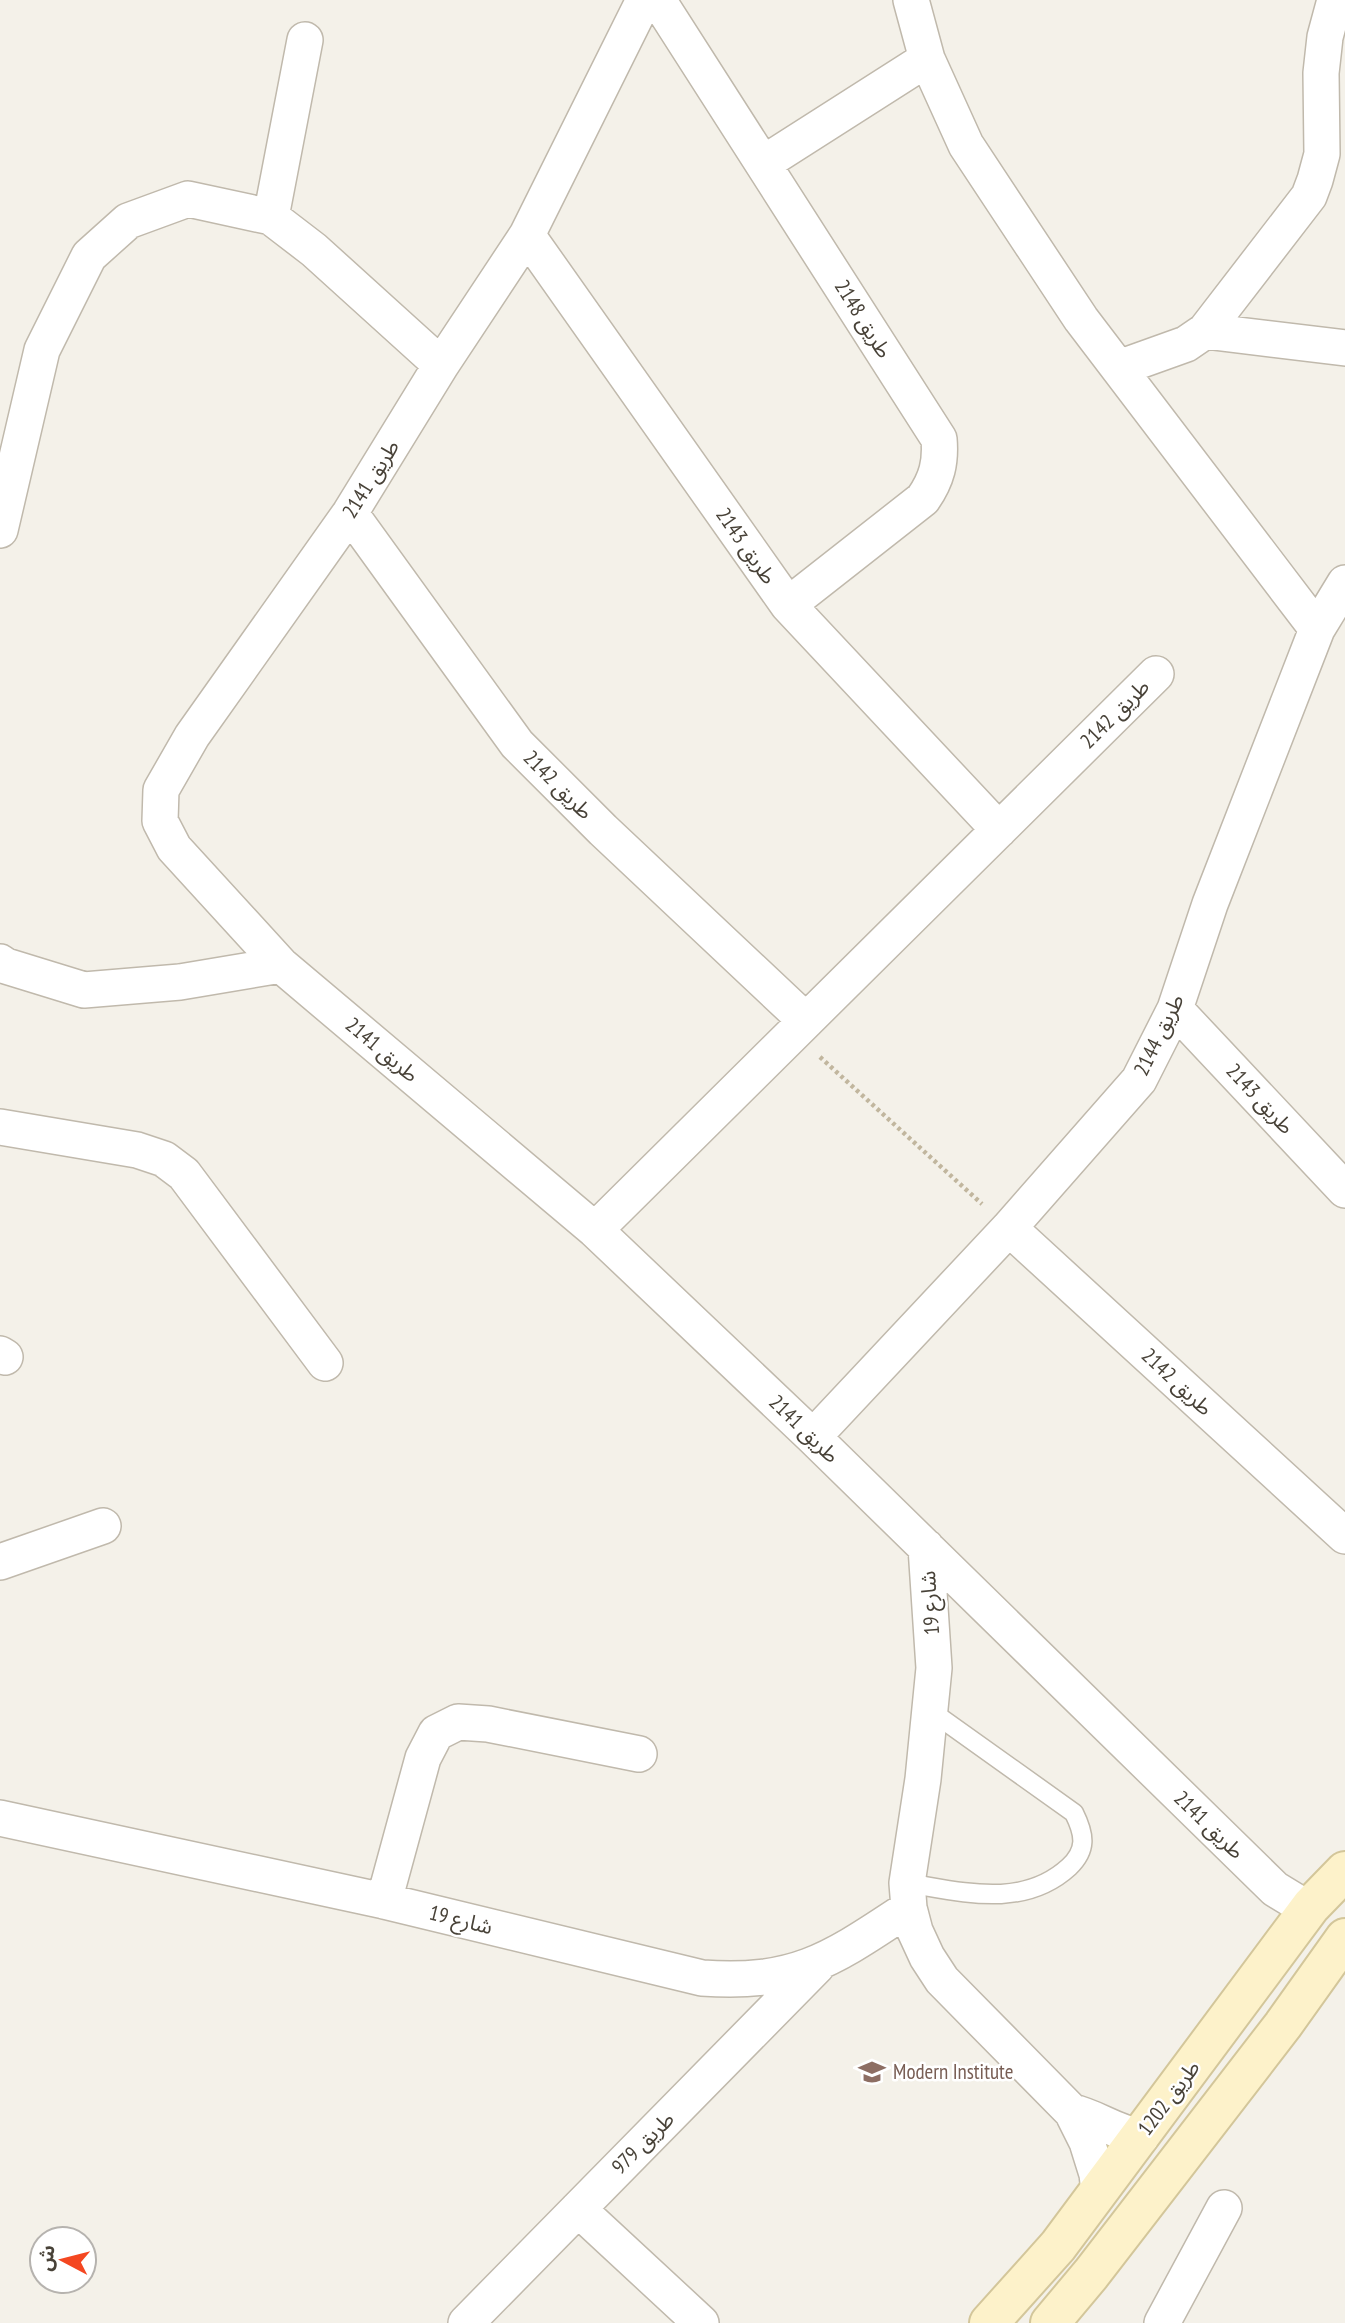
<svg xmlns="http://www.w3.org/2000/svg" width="1345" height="2323" viewBox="0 0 1345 2323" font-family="'PT Sans Narrow','Noto Sans Arabic',sans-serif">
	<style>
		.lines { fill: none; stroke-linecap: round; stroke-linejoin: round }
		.lane-casing { stroke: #c0b9ac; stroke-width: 21 }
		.street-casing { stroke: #c0b9ac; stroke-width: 38 }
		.secondary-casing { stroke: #d3c69a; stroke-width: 42 }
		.path { stroke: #c1b69e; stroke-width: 4.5; stroke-dasharray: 3.5 3.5; stroke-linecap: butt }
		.lane { stroke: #fff; stroke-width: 18 }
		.street { stroke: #fff; stroke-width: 35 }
		.secondary { stroke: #fdf2ca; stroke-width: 38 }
		.labels { text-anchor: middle; stroke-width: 5; stroke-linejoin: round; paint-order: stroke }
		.street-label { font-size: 21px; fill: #484238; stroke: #fff }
		.education-label { font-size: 21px; fill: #785e54; stroke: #fff; text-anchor: start }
	</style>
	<rect width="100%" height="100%" fill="#f4f1e9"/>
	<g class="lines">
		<defs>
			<path id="lane" d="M907,1883C963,1892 1023,1909 1069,1867C1087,1850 1085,1835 1074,1813L931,1711"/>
			<path id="street" d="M644,0L527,235L441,365L350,513L192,736L161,790L160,821L174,848L281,965L595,1230L813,1437L1275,1889L1298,1903L1311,1906
				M658,0L939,439C941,462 937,479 923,499L788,605
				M911,0L927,59L966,145L1081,319L1317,629
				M764,163L927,59
				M271,217L305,40
				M527,235L788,605L999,830
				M1205,331L1345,348
				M1119,368L1186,344L1205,331L1309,196L1315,180L1322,154L1321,73L1325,37L1335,0
				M350,513L517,744L603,830L806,1021
				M0,530L42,350L89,256L128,221L188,199L271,217L314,250L441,365
				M0,962L6,966L84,990L180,982L281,965
				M1175,1009L1345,1190
				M0,1127L137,1150L164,1159L184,1174L325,1363
				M1009,1228L1345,1536
				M595,1230L1156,674
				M0,1354L5,1357
				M813,1437L1009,1228L1139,1080L1175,1009L1210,904L1317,629L1345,583
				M926,1547L934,1668L923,1779L907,1883L909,1908L915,1931L927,1957L942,1980L1072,2112L1087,2142L1097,2174L1099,2191
				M0,1562L103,1526
				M0,1818L384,1901L702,1978C798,1985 833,1958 909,1908
				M384,1901L423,1758L436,1733L458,1722L488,1724L639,1754
				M1072,2112C1096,2117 1113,2132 1141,2137
				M578,2209L701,2323
				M466,2323L817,1966
				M1162,2323L1224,2208"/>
			<path id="secondary" d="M989,2323L1058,2246L1311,1906L1345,1871
				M1050,2323L1091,2274L1283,2025L1345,1938"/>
		</defs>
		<use href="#lane" class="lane-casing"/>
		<use href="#street" class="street-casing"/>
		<use href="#secondary" class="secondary-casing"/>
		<path class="path" d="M820,1057L982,1204"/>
		<use href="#lane" class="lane"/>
		<use href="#street" class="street"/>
		<use href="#secondary" class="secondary"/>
	</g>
	<defs>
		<symbol id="school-bare" viewBox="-9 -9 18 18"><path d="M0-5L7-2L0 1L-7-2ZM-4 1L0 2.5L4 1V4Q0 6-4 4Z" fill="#8d6e63" stroke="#fff" stroke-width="2.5" paint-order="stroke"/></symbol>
	</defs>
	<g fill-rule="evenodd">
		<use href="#school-bare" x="853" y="2053" width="38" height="38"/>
	</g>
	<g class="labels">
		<g class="street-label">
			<text transform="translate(863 319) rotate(58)" y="7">طريق 2148</text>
			<text transform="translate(371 479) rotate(-58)" y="7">طريق 2141</text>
			<text transform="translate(746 546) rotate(55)" y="7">طريق 2143</text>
			<text transform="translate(1115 714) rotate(-45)" y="7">طريق 2142</text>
			<text transform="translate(558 785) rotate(45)" y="7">طريق 2142</text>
			<text transform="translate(1159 1035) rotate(-64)" y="7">طريق 2144</text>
			<text transform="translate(382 1050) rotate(40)" y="7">طريق 2141</text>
			<text transform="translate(1260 1099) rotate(47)" y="7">طريق 2143</text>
			<text transform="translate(1177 1382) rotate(43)" y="7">طريق 2142</text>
			<text transform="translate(804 1429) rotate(44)" y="7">طريق 2141</text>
			<text transform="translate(930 1603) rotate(-94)" y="7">شارع 19</text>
			<text transform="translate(1209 1825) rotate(44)" y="7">طريق 2141</text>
			<text transform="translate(461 1920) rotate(14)" y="7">شارع 19</text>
			<text transform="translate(1169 2098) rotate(-53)" y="7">طريق 1202</text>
			<text transform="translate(643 2143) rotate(-45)" y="7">طريق 979</text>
		</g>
		<g class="education-label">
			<text x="893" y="2079">Modern Institute</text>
		</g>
	</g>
	<g transform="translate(63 2260) rotate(277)"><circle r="33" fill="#ffffff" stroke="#b6b3af" stroke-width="2"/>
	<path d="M0-5L12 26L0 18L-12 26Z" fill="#f44721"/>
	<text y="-10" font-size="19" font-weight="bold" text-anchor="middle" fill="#484238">ش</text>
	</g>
</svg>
